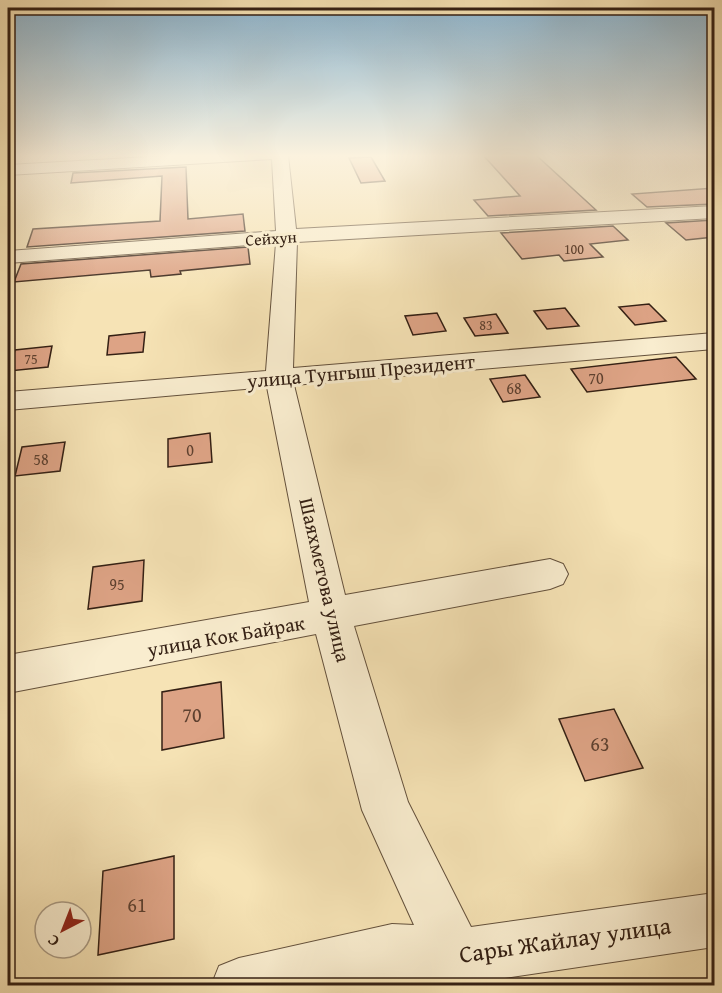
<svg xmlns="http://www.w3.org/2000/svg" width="722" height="993" viewBox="0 0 722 993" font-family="'Gentium Book Plus',serif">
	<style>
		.building { fill: #dda385; stroke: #342014; stroke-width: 1.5 }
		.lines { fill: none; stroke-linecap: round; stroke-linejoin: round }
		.minor-casing { stroke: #64513c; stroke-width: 2 }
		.minor { fill: #f9edcf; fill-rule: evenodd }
		.labels { text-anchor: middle; stroke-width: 6; stroke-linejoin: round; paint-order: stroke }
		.far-number-label { font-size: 14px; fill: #5e4130 }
		.far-street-label { font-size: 16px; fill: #342014; stroke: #f9edcf }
		.number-label { font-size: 16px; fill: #5e4130 }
		.street-label { font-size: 20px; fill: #342014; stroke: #f9edcf }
		.near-number-label { font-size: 20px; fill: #5e4130 }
		.near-street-label { font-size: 24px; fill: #342014; stroke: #f9edcf }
	</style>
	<rect width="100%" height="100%" fill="#f6e3b5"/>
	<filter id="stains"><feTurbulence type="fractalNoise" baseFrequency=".00333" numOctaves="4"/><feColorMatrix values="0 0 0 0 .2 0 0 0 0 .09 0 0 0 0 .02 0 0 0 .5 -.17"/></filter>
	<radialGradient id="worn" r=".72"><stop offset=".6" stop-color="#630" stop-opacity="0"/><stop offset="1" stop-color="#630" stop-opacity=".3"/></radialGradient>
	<path class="building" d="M483,155H536L596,210L488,216L474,200L520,196Z
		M371,157L385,181L361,183L349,158Z
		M186,167L188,219L243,214L245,231L27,247L33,229L160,221L162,176L71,183L73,173Z
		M714,188V204L647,207L632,194Z
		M714,220V237L686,240L666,223Z
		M613,226L628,240L590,244L603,257L564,261L559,255L522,259L501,233Z
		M248,247L250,264L180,271L181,274L151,277L150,270L14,282L21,264Z
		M649,304L666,321L635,325L619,307Z
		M565,308L579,326L547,329L534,311Z
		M437,313L446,331L413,335L405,316Z
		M496,314L508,333L475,336L464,318Z
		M145,332L143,352L107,355L109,336Z
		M52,346L48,367L9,371L15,350Z
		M676,357L696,379L587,392L571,369Z
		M525,375L540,397L503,402L490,379Z
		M210,433L212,462L168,467V439Z
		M65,442L60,471L15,476L22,447Z
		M144,560L142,601L88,609L93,567Z
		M221,682L224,738L162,750V692Z
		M614,709L643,768L585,781L559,719Z
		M174,856V939L98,955L103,871Z"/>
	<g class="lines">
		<defs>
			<path id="minor" d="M183,155H288L296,229L714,206V218L297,242L293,368L714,333V349L294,385L345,595L550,559L563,564L568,574L563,584L550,589L354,626L408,802L471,927L714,893V947L491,980L492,986H436L435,983L392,978L362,986H211L219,966L239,958L392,924L414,925L362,810L316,634L8,693V655L309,602L267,387L8,410V392L266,371L276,243L8,263V251L276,231L272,159L8,175V165Z"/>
		</defs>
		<use href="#minor" class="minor-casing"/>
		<use href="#minor" class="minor"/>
	</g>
	<linearGradient id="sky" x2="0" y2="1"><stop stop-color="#8bb7d4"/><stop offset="0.53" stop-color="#fbf2de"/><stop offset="1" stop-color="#fbf2de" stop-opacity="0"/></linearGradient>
	<rect width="722" height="294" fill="url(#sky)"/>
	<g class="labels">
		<g class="far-number-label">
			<text x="574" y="254">100</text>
			<text x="486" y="330">83</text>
			<text x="31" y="364">75</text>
		</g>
		<g class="far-street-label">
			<text transform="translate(271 238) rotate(-4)" y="6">Сейхун</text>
		</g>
		<g class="number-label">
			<text x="596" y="384">70</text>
			<text x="514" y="394">68</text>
			<text x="190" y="456">0</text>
			<text x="41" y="465">58</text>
			<text x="117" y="590">95</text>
		</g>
		<g class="street-label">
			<text transform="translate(361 371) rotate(-5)" y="7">улица Тунгыш Президент</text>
			<text transform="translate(325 580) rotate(77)" y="7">Шаяхметова улица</text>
			<text transform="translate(226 636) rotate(-10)" y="7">улица Кок Байрак</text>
		</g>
		<g class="near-number-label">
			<text x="192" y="722">70</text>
			<text x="600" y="751">63</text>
			<text x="137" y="912">61</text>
		</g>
		<g class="near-street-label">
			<text transform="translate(565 940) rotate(-8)" y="8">Сары Жайлау улица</text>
		</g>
	</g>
	<rect width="722" height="993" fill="none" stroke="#f6e3b5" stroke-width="30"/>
	<rect x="9" y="9" width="704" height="975" fill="none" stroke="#342014" stroke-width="3"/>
	<rect x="15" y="15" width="692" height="963" fill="none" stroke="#342014" stroke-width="1.5"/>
	<g transform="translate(63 930) rotate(222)"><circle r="28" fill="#f9edcf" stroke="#aa9b84" stroke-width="1.5"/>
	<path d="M0-4.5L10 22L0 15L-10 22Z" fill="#8f2418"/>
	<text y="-9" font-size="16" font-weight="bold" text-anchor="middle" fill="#342014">С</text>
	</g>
	<rect width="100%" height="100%" filter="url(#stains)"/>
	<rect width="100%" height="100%" fill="url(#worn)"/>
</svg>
